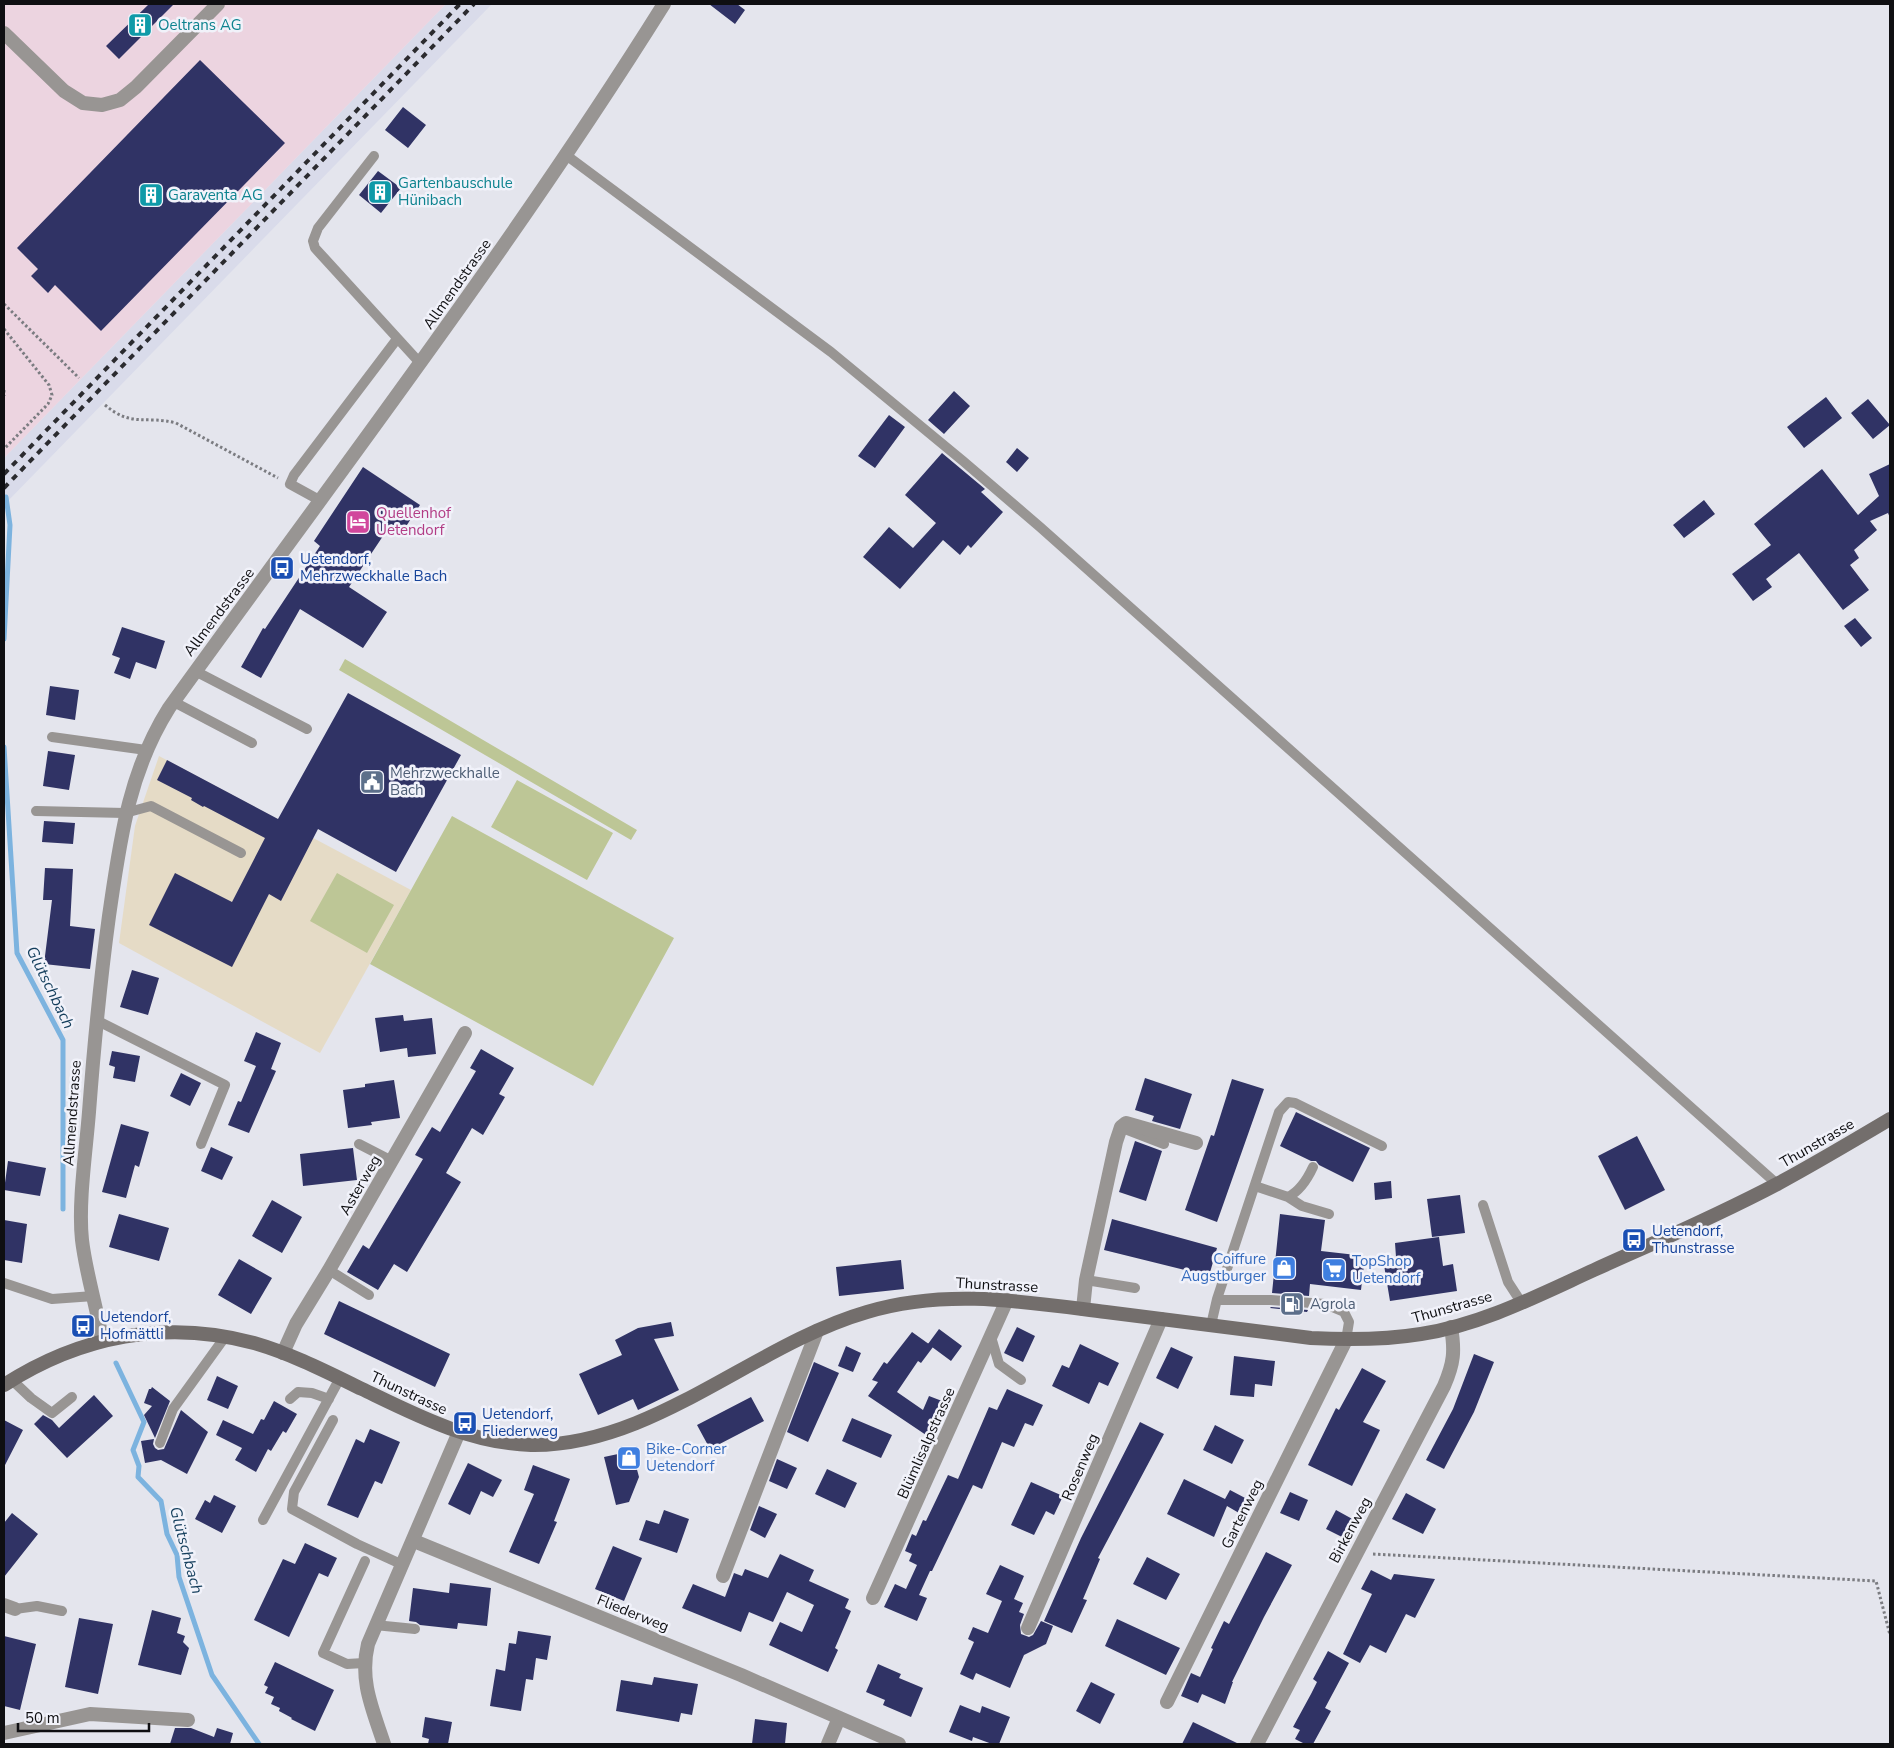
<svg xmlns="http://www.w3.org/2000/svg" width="1894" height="1748" viewBox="0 0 1894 1748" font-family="'Nunito Sans',sans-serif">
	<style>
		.built { fill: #d9dbea }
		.industrial { fill: #ecd4e0 }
		.education { fill: #e5dbc6 }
		.green { fill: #bdc696 }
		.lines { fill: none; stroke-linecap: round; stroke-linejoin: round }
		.stream { stroke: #7cb3df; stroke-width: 5 }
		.building { fill: #303365 }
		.path { stroke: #7b7c81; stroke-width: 3; stroke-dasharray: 2.5 2.5; stroke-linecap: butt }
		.service { stroke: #989593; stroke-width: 10 }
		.minor { stroke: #989593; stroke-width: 14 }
		.secondary { stroke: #736e6c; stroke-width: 14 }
		.rail { stroke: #2b2b2f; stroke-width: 4; stroke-dasharray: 6 6; stroke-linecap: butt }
		.labels { text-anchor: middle; stroke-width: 5; stroke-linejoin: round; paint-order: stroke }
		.culture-label { font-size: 15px; fill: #0d838f; stroke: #f1f2fa; text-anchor: start }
		.street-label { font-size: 15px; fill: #0f0f12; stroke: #f1f2fa }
		.hotel-label { font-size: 15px; fill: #b23c85; stroke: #f1f2fa; text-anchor: start }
		.transit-label { font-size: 15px; fill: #164399; stroke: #f1f2fa; text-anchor: start }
		.service-label { font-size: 15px; fill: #4e5e75; stroke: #f1f2fa; text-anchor: start }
		.shop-label { font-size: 15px; fill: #366cbe; stroke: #f1f2fa; text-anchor: start }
		.water-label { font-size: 16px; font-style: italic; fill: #143e5c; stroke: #f1f2fa }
	</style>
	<rect width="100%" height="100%" fill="#e4e5ed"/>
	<path class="built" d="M446,4H492L4,505V458Z"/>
	<path class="industrial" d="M4,4H446L4,458Z"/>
	<path class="education" d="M159,756L411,890L320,1053L119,943L135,826Z"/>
	<path class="green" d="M345,659L637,830L631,840L339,670Z
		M517,780L613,833L587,880L491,827Z
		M452,816L674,938L593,1086L370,964Z
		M337,873L394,905L367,953L310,921Z"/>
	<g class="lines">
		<path class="stream" d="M4,639L10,525L6,497
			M4,747L17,953L63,1040V1209
			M116,1363L144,1422L133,1450L139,1466L138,1477L161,1501L167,1534L177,1555L179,1577L212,1675L259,1744"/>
	</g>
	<path class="building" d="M149,4H174L119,59L106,46Z
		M709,4H737L745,10L735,24Z
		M200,60L285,143L101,331L55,285L48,293L31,276L38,269L17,248Z
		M403,107L426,125L408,148L385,130Z
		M378,171L401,188L381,213L359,195Z
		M954,391L970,406L944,434L928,420Z
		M1826,397L1842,418L1804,448L1787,427Z
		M1868,399L1890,425L1873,439L1851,413Z
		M889,415L905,427L875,468L858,456Z
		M1017,448L1029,458L1017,472L1006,462Z
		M942,453L985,489L981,492L1003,512L971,548L968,545L960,555L943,540L900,589L863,557L889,527L913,548L936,523L905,495Z
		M1890,464V518L1888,513L1870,521L1877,530L1854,550L1859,558L1850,565L1869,590L1843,610L1799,553L1766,579L1772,587L1753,601L1732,574L1771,545L1754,524L1822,469L1858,515L1879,496L1869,474Z
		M363,467L420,505L403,531L391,524L349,587L387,612L363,648L300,609L261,678L241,667L263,628L265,629L320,546L314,541Z
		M1704,500L1715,514L1684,538L1673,525Z
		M1855,618L1872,638L1861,647L1844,626Z
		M122,627L165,641L156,669L136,662L130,679L114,673L120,658L112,655Z
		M50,686L79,690L75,720L46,715Z
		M348,693L461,755L396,872L318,829L281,901L269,894L232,967L149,925L175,873L232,902L265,838L204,806L203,807L191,800L192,798L157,780L167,760L278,819Z
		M48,751L75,755L69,790L43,786Z
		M44,821L75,823L73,844L42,842Z
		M45,868L73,869L70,926L95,929L90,969L44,964L52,900H43Z
		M132,970L159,978L148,1015L120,1007Z
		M403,1015L404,1021L432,1018L436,1054L408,1057L407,1048L380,1052L375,1018Z
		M256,1032L281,1043L271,1069L276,1071L249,1133L228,1125L238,1101L241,1102L256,1066L244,1061Z
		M481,1049L514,1068L499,1094L505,1097L483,1135L472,1128L446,1173L461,1182L407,1272L394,1264L378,1290L347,1272L363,1245L369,1249L423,1159L415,1155L432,1127L440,1132L476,1071L470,1068Z
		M112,1051L140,1056L135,1082L113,1078L115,1067L109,1065Z
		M181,1073L201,1083L190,1106L170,1096Z
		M1145,1078L1192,1094L1180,1129L1152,1121L1154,1116L1135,1110Z
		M1232,1079L1264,1089L1217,1222L1185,1210L1211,1135L1214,1136Z
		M394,1080L400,1118L371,1122L372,1125L348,1128L343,1090L365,1087V1084Z
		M1296,1112L1370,1148L1353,1182L1319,1165L1316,1161H1311L1280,1146Z
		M121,1124L149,1132L139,1167L135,1165L126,1198L102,1192Z
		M1637,1136L1665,1190L1625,1210L1598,1156Z
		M1135,1141L1162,1151L1146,1201L1119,1192Z
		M211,1147L233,1157L222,1180L201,1171Z
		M353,1148L357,1180L303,1186L300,1154Z
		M8,1161L46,1168L40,1196L4,1190Z
		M1391,1181L1392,1198L1375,1200L1374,1183Z
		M1460,1195L1465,1233L1432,1237L1427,1199Z
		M272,1200L302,1217L282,1253L252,1236Z
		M119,1214L169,1228L159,1261L109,1247Z
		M1280,1214L1325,1220L1321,1251L1365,1256L1361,1290L1310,1284L1309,1296L1272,1293Z
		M1112,1219L1217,1248L1209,1276L1104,1250Z
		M4,1220L27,1224L22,1263L4,1260Z
		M1439,1237L1443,1266L1453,1264L1457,1291L1390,1301L1383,1259L1396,1257L1395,1243Z
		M239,1259L272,1278L251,1314L218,1295Z
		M901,1260L904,1289L839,1296L836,1267Z
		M339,1301L450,1354L435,1387L324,1334Z
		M1271,1307L1308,1310L1307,1312L1270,1308Z
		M671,1322L674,1336L654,1339L679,1390L638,1410L633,1399L598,1415L579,1374L622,1355L615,1340L638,1328Z
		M1017,1327L1035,1336L1023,1362L1004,1353Z
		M939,1329L962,1346L951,1361L928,1344Z
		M912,1332L933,1347L921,1363L918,1361L897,1392L923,1410L929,1396L942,1401L926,1435L868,1396L878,1382L872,1380L884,1362L887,1364Z
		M1080,1344L1119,1363L1108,1386L1099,1382L1089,1404L1052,1386L1062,1365L1069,1368Z
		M846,1346L861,1353L853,1372L838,1366Z
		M1171,1347L1193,1357L1178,1389L1156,1378Z
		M1474,1354L1494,1362L1474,1412L1444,1469L1426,1460L1453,1409Z
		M1234,1356L1275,1361L1272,1386L1255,1384L1254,1397L1230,1395Z
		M814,1362L839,1373L808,1442L787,1432Z
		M1362,1368L1386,1381L1363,1422L1380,1430L1352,1486L1308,1465L1336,1408L1339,1410Z
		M217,1376L238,1386L228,1409L207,1400Z
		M152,1387L170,1401L155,1438L144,1415L152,1406L144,1403L149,1389H151Z
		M1007,1389L1043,1405L1033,1426L1025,1423L1014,1447L1002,1442L982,1489L973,1485L932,1571H930L919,1595L927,1598L917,1621L884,1607L895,1584L906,1589L917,1565L909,1561L912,1554L905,1551L912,1534L916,1536L923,1520L926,1521L948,1475L958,1479L989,1407L997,1410Z
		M94,1395L113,1416L67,1458L34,1424L43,1415L52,1420L59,1428Z
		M751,1397L764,1421L710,1449L697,1425Z
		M274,1401L297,1414L286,1433L283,1431L271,1451L268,1449L256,1472L235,1460L242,1448L216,1435L223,1420L253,1434L261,1419L264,1420Z
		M181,1410L208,1432L187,1474L161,1460L145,1463L141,1441L154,1439L153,1444L155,1448L158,1450L164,1449Z
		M852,1418L892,1435L881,1458L842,1441Z
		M4,1420L23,1430L4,1467Z
		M1140,1422L1164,1434L1098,1558L1100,1559L1083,1599L1087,1600L1072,1633L1044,1621L1081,1538Z
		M1215,1425L1244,1440L1232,1464L1203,1450Z
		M370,1429L400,1442L382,1484L375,1481L358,1518L327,1505L356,1439L364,1443Z
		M632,1451L639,1477L629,1502L616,1505L604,1457Z
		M777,1459L797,1468L787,1489L769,1481Z
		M468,1463L502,1480L493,1497L481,1491L470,1515L448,1504Z
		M533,1465L570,1479L554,1521L557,1522L539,1564L509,1552L534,1494L524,1490Z
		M827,1469L857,1483L845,1508L815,1494Z
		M1184,1479L1225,1499L1230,1490L1247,1499L1239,1513L1227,1506L1214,1537L1167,1514Z
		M1031,1482L1063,1496L1054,1515L1046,1511L1034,1535L1011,1525Z
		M1290,1492L1308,1500L1299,1521L1280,1513Z
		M1406,1493L1436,1509L1423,1534L1392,1519Z
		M214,1495L236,1506L222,1533L195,1519L205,1500L210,1503Z
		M759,1506L777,1514L765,1538L750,1530Z
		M664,1510L689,1519L677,1553L639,1540L646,1520L659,1524Z
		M1336,1510L1356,1521L1346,1539L1326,1529Z
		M12,1513L38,1534L4,1577V1523Z
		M305,1543L337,1558L328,1577L319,1573L289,1637L254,1620L283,1559L295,1564Z
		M613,1546L642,1558L624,1601L595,1589Z
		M1266,1552L1292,1565L1264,1617L1232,1682H1233L1225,1704L1202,1694L1198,1703L1181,1696L1191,1673L1200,1677L1213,1649L1211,1648L1224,1621L1229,1624Z
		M780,1554L814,1570L809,1581L849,1599L845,1608L851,1611L835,1648L838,1650L828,1672L769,1645L780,1622L802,1632L814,1605L787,1592L773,1622L749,1612L741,1632L682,1608L693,1584L725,1597L734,1573L742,1576L745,1569L768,1578Z
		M1147,1557L1180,1574L1166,1600L1133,1584Z
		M1000,1565L1024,1576L1014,1599L1023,1603L1019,1612L1024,1614L1020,1625L1021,1634L1029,1637L1033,1635L1041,1621L1053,1626L1046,1644L1024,1655L1010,1688L976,1673L973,1680L960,1674L974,1642L968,1639L973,1627L988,1633L1002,1601L986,1594Z
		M1371,1570L1391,1580L1394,1574L1435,1579L1415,1618L1406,1614L1386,1653L1370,1645L1360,1663L1343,1654L1372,1594L1361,1589Z
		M450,1583L491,1588L487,1626L458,1623L457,1629L420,1625L416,1622L409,1621L413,1588L449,1593Z
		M152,1610L181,1618L177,1633L185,1636L183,1642L189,1648L181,1675L138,1665Z
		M79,1618L113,1624L98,1694L65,1687Z
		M1117,1619L1180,1648L1166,1675L1105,1646Z
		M518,1631L551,1636L547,1660L536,1658L533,1680L526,1679L521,1711L490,1706L496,1669L505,1671L509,1643L516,1644Z
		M4,1636L36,1644L20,1710L4,1706Z
		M1328,1651L1349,1663L1325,1708L1331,1711L1313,1744H1305L1295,1739L1300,1730L1293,1727L1311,1694L1317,1682L1313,1679Z
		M275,1662L334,1690L315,1731L291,1719L292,1718L279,1711L280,1708L271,1704L274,1697L265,1693L268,1687L264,1685Z
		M878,1664L901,1674L899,1678L923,1688L911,1717L883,1705L885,1700L866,1692Z
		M654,1677L698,1684L692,1715L681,1713L679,1722L616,1711L621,1680L652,1685Z
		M1091,1682L1115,1694L1100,1724L1076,1711Z
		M960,1705L980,1713L982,1706L1010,1717L999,1744H992L973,1737L972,1741L949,1732Z
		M425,1717L452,1722L448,1744H428L429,1739L422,1737Z
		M755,1719L787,1723L785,1744H752Z
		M1193,1722L1239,1744H1182Z
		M175,1728H191L214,1737L217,1728L233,1733L230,1744H170Z"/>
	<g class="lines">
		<path class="path" d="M4,304L79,378
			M4,329L49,385L52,395L48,404L4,449
			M4,390V396
			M105,405C132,428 146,415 176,423L278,478
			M1373,1554L1876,1581L1890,1635"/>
		<path class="service" d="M566,155L831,352L963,461L1040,527L1777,1184
			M374,156L318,228L313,241L315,248L420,363
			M321,501L290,484L294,475L397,339
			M195,671L307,729
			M174,702L252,743
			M52,737L146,750
			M36,811L125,813L151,806L241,853
			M96,1020L225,1085L201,1144
			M1125,1129L1164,1144
			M359,1144L392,1161
			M1255,1186L1288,1197C1300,1191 1307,1180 1313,1167
			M1288,1197L1302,1206L1329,1214
			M1483,1205L1508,1282L1521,1302
			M329,1270L369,1295
			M1086,1280L1135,1288
			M4,1283L52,1299L94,1296
			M1217,1300H1271L1325,1304L1344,1312L1349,1322L1346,1340
			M1211,1325L1217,1299L1279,1112L1288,1102L1295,1103L1382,1146
			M991,1337L999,1364L1021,1380
			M12,1380L31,1398L52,1413L72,1397
			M290,1399L298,1392L312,1393L329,1399
			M333,1420L294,1492L292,1509L357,1544L403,1565
			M160,1443L173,1409L225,1337
			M263,1520L340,1378
			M15,1609L37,1606L62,1611
			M375,1625L415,1629
			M364,1663L347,1664L323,1653L365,1561"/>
		<path class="minor" d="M4,33L64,91L83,103L102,105L120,100L136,87L218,4
			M1083,1309L1086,1280L1116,1142L1121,1127L1126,1123L1196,1143
			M102,1340C97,1307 86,1274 82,1240C78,1203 86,1151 89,1112C94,1046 100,982 109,916C120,841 128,773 169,708C337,475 512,247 664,4
			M283,1353L296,1324L329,1270L465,1033
			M414,1541L741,1675L899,1744
			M723,1576L817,1331
			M873,1598L1007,1300
			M4,1605L15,1609
			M1028,1628L1161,1319
			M1167,1702L1346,1340
			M4,1733L90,1714L188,1720
			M384,1744C373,1710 359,1681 368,1644L459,1432
			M828,1744L839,1718
			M1257,1744L1444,1386C1454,1363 1455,1351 1451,1327"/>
		<path class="secondary" d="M4,1385C80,1336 166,1319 254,1343C292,1354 327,1372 362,1389C416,1415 469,1443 531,1445C652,1447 753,1345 867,1312C947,1288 1026,1302 1106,1312C1175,1321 1243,1330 1311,1338C1348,1340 1384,1340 1421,1334C1481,1325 1539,1295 1594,1270C1656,1242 1719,1215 1779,1183C1816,1163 1853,1141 1890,1119"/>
		<path class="rail" d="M4,474L460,4
			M4,488L474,4"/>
	</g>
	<defs>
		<symbol id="building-square" viewBox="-11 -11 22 22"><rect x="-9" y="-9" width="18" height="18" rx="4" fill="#0f9aa8" stroke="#f1f2fa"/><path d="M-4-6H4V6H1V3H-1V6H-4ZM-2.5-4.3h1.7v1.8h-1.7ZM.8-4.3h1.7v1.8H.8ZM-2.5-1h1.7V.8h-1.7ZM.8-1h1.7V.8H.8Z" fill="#fff"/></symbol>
		<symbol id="hotel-square" viewBox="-11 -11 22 22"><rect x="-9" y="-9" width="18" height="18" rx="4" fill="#d1479c" stroke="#f1f2fa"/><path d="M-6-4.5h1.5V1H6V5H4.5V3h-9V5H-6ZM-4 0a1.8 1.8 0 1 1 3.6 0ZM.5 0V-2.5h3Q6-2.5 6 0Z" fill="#fff"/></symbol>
		<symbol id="bus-square" viewBox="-11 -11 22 22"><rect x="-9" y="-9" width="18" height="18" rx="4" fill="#1a4fb4" stroke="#f1f2fa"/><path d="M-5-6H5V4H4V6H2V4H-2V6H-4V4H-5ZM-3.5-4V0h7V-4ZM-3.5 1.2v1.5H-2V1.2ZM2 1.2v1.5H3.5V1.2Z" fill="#fff"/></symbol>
		<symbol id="civic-square" viewBox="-11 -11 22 22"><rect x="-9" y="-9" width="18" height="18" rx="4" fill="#5c6f8a" stroke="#f1f2fa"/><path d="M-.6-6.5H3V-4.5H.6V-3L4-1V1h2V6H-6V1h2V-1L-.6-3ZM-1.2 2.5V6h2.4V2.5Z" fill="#fff"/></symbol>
		<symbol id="shop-square" viewBox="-11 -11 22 22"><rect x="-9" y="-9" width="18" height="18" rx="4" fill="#3f7fe0" stroke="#f1f2fa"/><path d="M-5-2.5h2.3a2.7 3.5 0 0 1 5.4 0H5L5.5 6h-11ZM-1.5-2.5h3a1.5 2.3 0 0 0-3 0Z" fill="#fff"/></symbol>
		<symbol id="supermarket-square" viewBox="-11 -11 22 22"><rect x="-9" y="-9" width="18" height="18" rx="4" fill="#3f7fe0" stroke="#f1f2fa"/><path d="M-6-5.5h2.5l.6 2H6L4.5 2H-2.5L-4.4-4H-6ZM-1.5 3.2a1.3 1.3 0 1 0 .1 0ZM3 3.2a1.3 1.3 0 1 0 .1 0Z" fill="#fff"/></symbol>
		<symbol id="fuel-square" viewBox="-11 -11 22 22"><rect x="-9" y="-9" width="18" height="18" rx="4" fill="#5c6f8a" stroke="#f1f2fa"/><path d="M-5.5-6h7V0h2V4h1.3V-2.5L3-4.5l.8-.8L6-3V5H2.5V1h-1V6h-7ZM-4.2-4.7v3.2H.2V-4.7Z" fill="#fff"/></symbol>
	</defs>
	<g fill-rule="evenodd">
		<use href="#building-square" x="126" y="11" width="28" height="28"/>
		<use href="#building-square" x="366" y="178" width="28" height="28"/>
		<use href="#building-square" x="137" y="181" width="28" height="28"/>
		<use href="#hotel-square" x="344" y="508" width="28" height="28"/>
		<use href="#bus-square" x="268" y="554" width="28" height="28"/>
		<use href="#civic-square" x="358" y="768" width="28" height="28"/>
		<use href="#bus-square" x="1620" y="1226" width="28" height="28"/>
		<use href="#shop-square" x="1270" y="1254" width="28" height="28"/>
		<use href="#supermarket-square" x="1320" y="1256" width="28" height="28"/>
		<use href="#fuel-square" x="1278" y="1290" width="28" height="28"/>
		<use href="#bus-square" x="69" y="1312" width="28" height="28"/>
		<use href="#bus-square" x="451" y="1409" width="28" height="28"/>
		<use href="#shop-square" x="615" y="1444" width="28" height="28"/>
	</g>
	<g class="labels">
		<g class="culture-label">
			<text x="158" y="30">Oeltrans AG</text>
			<text x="398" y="188">Gartenbauschule<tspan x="398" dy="17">Hünibach</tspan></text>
			<text x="168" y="200">Garaventa AG</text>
		</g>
		<g class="street-label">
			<text transform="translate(457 284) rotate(-55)" y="5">Allmendstrasse</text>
			<text transform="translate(219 612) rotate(-53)" y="5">Allmendstrasse</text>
			<text transform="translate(72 1113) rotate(-86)" y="5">Allmendstrasse</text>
			<text transform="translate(1817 1143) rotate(-30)" y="5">Thunstrasse</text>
			<text transform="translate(360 1185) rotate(-60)" y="5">Asterweg</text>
			<text transform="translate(997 1285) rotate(3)" y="5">Thunstrasse</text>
			<text transform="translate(1452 1307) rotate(-16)" y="5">Thunstrasse</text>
			<text transform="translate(409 1393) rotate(25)" y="5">Thunstrasse</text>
			<text transform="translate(926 1443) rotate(-66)" y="5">Blümlisalpstrasse</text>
			<text transform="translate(1080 1467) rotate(-67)" y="5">Rosenweg</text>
			<text transform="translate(1242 1514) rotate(-64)" y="5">Gartenweg</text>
			<text transform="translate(1350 1530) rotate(-62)" y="5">Birkenweg</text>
			<text transform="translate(633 1613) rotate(22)" y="5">Fliederweg</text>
		</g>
		<g class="hotel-label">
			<text x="376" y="518">Quellenhof<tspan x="376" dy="17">Uetendorf</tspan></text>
		</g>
		<g class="transit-label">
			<text x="300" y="564">Uetendorf,<tspan x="300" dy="17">Mehrzweckhalle Bach</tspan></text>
			<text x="1652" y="1236">Uetendorf,<tspan x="1652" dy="17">Thunstrasse</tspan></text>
			<text x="100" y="1322">Uetendorf,<tspan x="100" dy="17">Hofmättli</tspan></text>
			<text x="482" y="1419">Uetendorf,<tspan x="482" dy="17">Fliederweg</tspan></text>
		</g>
		<g class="service-label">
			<text x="390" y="778">Mehrzweckhalle<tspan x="390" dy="17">Bach</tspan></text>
			<text x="1310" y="1309">Agrola</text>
		</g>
		<g class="shop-label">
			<text x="1266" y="1264" text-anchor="end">Coiffure<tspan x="1266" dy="17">Augstburger</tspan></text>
			<text x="1352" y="1266">TopShop<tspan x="1352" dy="17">Uetendorf</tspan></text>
			<text x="646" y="1454">Bike-Corner<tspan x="646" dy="17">Uetendorf</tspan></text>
		</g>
		<g class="water-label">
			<text transform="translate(51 987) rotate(64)" y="6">Glütschbach</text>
			<text transform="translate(187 1550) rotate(75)" y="6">Glütschbach</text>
		</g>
	</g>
	<rect width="1894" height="1748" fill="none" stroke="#0f0f12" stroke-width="10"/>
	<path d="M18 1723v8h131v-8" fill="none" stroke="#0f0f12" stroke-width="2.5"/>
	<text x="25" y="1723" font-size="15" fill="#0f0f12" stroke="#f1f2fa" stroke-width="4" paint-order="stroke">50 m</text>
</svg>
